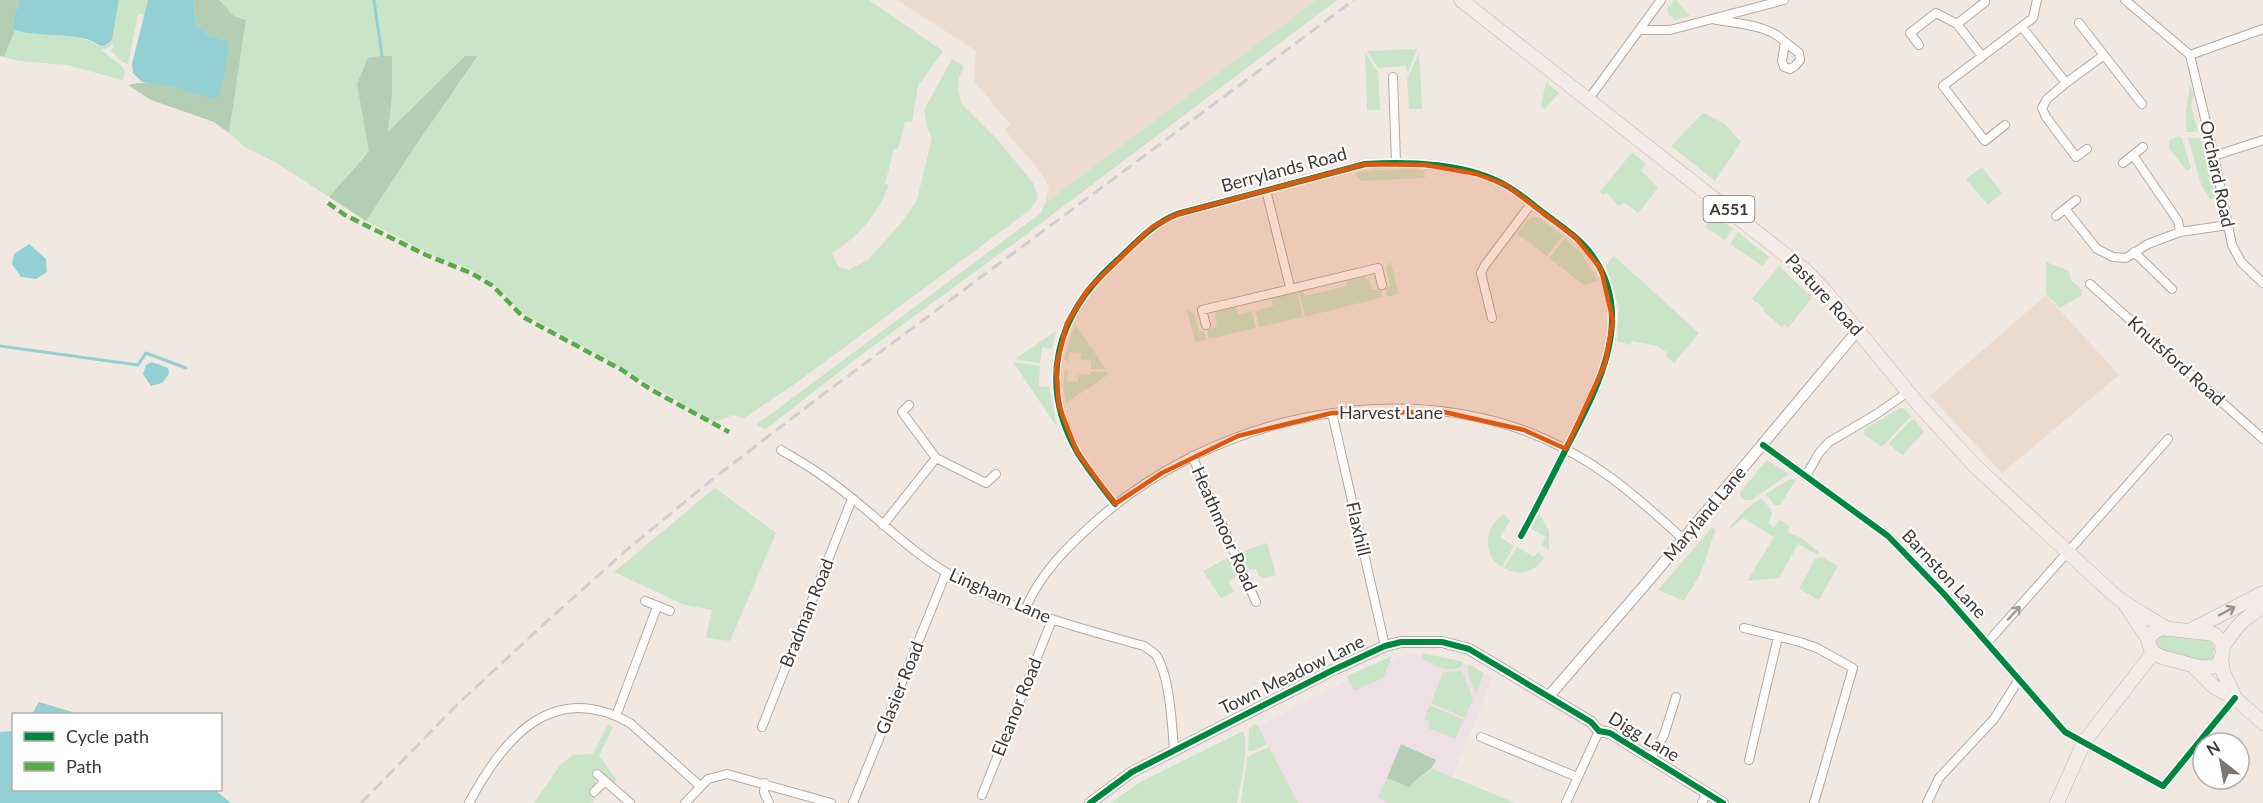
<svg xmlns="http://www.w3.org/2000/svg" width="2263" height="803" viewBox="0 0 2263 803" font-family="Lato,sans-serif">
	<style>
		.built { fill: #ecdbcf }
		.education { fill: #efe0e5 }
		.green { fill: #cae4c8 }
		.forest { fill: #b3ceb2 }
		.water { fill: #93d0d4 }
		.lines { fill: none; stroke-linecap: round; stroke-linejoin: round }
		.stream { stroke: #93d0d4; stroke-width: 3 }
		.minor-casing { stroke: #b1aaa4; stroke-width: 10 }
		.tertiary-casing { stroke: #b1aaa4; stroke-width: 12 }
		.primary-casing { stroke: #c2b3ab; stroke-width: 15 }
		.minor { stroke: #fdfcfa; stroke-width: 8 }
		.tertiary { stroke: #fdfcfa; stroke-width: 10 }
		.primary { stroke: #f4ebe8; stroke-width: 14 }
		.rail { stroke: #d2cecd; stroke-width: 3; stroke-dasharray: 12 6; stroke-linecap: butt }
		.quiet { stroke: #56ac45; stroke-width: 4.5; stroke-dasharray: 9 4.5; stroke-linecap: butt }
		.cycleway-casing { stroke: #fff; stroke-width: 10 }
		.cycleway { stroke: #00873e; stroke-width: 6 }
		.oneway { stroke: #9a928e }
		.oneway2 { stroke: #9e9a97 }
		.marked { fill: #e0570e; fill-opacity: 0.2; stroke: #e0570e; stroke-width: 4.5; stroke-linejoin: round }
		.labels { text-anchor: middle; stroke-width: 4.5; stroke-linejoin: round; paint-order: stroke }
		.shield { fill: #fff; stroke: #797471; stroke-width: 1.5 }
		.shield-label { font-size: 16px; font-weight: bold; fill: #3f3934 }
		.street-label { font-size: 18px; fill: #3f3934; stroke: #fff }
	</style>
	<rect width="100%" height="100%" fill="#f1e8e1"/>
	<path class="built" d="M897,0H1316L1045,203L1049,188L1043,175L1005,130L1010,124L974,81L976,51Z
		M2046,295L2119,375L2002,473L1930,396Z"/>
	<path class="education" d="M1409,654L1453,659L1493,678L1452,777L1515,803H1297L1258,726L1366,671Z"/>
	<path class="green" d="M119,0H148L144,15L138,14L128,64L122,62L111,51L114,43L108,48L101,50L123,67L125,73L122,80L67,65L19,61L4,57L15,30C41,38 75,29 98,46L112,40Z
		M219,0H869L943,51L918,86L912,122H905L898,149H894L885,184L889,185C878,214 858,237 832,253L839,267L849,270L869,259L901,223L917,200L932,138L927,128L924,110L952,59L964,66L959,78L958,91L961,103L997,139L1034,184L1038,198L1030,210L796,383L743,419L734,415L714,422L590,350L524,314L498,288L470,269L443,260L366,221L416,145L478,57H465L362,158L329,197L275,162L246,148L229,133L246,20L234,16Z
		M1316,0H1337L1020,239L861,355L766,429L756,425L1041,213L1045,203Z
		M1674,0H1676L1690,16L1676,20L1669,15L1667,9Z
		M1417,49L1408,73L1406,66L1378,68L1367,51Z
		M1365,53L1378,72L1380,110H1367Z
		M1419,53L1422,107V109H1409L1407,79Z
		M1546,82L1559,93L1545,109L1541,106Z
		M2190,85L2194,94L2191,105L2198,132H2186V111Z
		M1703,113L1725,124L1741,142L1715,181L1671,146Z
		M2178,136L2182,138L2191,168L2187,171L2169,148V141Z
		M2188,138H2199L2204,145L2216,199H2210L2201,184Z
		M1632,152L1646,164L1641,170L1658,188L1638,213L1625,203L1618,206L1607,193L1603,195L1600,192Z
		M1982,167L2002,193L1988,205L1966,179Z
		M1412,169L1424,171L1425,178L1361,181L1354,173L1378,170Z
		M1715,215L1733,229L1725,240L1705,227Z
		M1533,217L1539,218L1563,236L1547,256L1517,234L1526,221Z
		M1738,232L1769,257L1763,266L1730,244Z
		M1565,238L1583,255L1598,281L1584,285L1549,258Z
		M1614,256L1699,333L1674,363L1666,356L1668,353L1657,346L1632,341L1631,345L1617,341L1619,308L1606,265Z
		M1391,262L1398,294L1387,297L1385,288L1390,286L1386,267Z
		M2046,262L2069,271L2071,280L2082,290V295L2060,308L2046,294Z
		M1779,266L1812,298L1788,328L1784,324L1782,327L1763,311L1764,308L1752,299Z
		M1363,275L1370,281L1372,290L1381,288L1383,297L1305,317L1298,290L1303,289L1305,296L1347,286L1346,279Z
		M1297,291L1303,317L1259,327L1255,311L1273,306L1271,297Z
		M1235,305L1238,315L1252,311L1256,328L1209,339L1207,330L1217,327L1215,317L1216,311Z
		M1187,310L1194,313L1199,331H1204L1206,340L1195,342Z
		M1075,324L1106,369H1091V361L1080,359L1081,353L1070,352L1068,362L1064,359Z
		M1056,331L1052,349L1042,347L1040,363L1015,359Z
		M1013,362L1040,366L1039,386L1049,387L1057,427Z
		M1065,370L1068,371L1067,381L1078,382L1079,374L1089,375L1090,372L1106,371L1108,375L1066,403L1063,389Z
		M1900,408L1905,409L1911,416L1884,445L1880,446L1864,434V430Z
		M1911,420H1915L1924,432L1903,455L1888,444Z
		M1767,460L1789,474L1752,500H1745L1740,496V492Z
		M1790,479L1796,480L1780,505H1774L1766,494Z
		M715,488L776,533L730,641L706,638L712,610L685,605L614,572Z
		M1761,498C1769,509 1777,509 1768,523L1774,527L1780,520L1789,526L1788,533L1802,538L1819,552L1818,555L1798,544L1779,578L1747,581L1774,537L1743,518L1731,528L1730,527L1748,507Z
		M1538,512L1549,531V550L1542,545L1546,537L1530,528Z
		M1504,514L1510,521L1500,537L1514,546L1502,567C1481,555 1485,525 1504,514Z
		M1712,527L1716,530C1709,545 1706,561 1699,576C1695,584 1688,592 1684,601L1658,590Z
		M1267,543L1276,575L1263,579L1261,576H1259L1256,569L1249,570L1240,552Z
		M1517,547L1534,557L1538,552L1544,558C1535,572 1519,577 1504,568Z
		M1229,557L1237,575L1229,582L1234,592L1221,598L1203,571Z
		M1822,557L1838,566L1819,600L1799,589L1815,559Z
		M2164,635L2211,640L2215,648L2213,658L2204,662L2160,649L2156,643L2158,638Z
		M1423,653L1463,662V666C1448,675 1435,665 1421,658Z
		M1392,656L1383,678L1354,691L1347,676Z
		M1468,664L1484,673L1476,693L1468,675Z
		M1462,671L1473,699L1465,718L1431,703L1443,672Z
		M1430,705L1464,720L1455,739L1428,728L1430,721L1424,719Z
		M608,724L613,727L599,756L617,780L614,783L598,770L593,775L596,785L590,792L596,798L591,803H534L561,764L573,755L593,754Z
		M1257,724L1267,744L1253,751H1248L1249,727Z
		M1243,731C1250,747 1240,785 1237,803H1110L1142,781Z
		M1269,747L1298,803H1241L1247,757Z
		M1433,769L1515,803H1389L1378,797L1387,778L1409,787L1415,780Z"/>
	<path class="forest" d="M0,0H19L12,25L15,30L4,57L0,56Z
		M193,0H219L234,16L246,20L229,133L214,122L151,100L128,85C156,78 185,88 211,99L226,40L210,36L196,25Z
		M382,56H392V95L388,132L465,56H478L416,145L366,221L329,197L369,151L357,84L368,58Z
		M1401,744L1436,760C1431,773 1417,776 1409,787L1387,778Z"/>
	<path class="water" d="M19,0H119L112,40L104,46C97,46 94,41 87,39C63,33 38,37 15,30L12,25Z
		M148,0H193L196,25L210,36L226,40L229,49L219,97L211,99L171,86L142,82L133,73L132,64Z
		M29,244L46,259L47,272L36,279L21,277L12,264L14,254Z
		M152,362L168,368L169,374L162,383L151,386L143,374L146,365Z
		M39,702L79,714H32Z
		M13,731L14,790H215L231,803H0V732Z"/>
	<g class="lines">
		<path class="stream" d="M374,0L382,56
			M0,346L138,365L146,353L186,368"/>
		<defs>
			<path id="minor" d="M2125,0L2190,55
				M1713,19C1736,24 1768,24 1785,42L1782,61L1784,67L1790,69L1795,66L1800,60L1799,53L1785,42
				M2079,23L2142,104
				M1957,24L1985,2
				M2022,27L2066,83L2047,99L2042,108L2046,117L2076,157L2087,149
				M1641,30H1670L1784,0
				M1919,45L1910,33L1936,13L1957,24L1982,56
				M2190,55L2214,156L2232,245L2241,262L2263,283
				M2190,55L2263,29
				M1393,77L1396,162
				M2066,83L2104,55
				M1588,100L1661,0
				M2005,125L1985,141L1943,86L2033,18L2037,0
				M2133,155L2178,221L2180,232
				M2214,156L2263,140
				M2123,163L2143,147
				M1266,190L1290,287
				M2066,210L2097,249L2113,257L2126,258L2148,244L2180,232L2228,225
				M2056,216L2076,200
				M2134,252L2172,289
				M2090,284L2263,439
				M1492,318L1481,273L1485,265L1531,204
				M1206,325L1202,310L1378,268L1382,285
				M909,405L902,412L936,458L986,483L996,474
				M1332,413L1385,646
				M1763,445L1888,536L1944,594L2065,732L2163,786L2235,698
				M781,450C796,459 811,467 824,477C867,506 902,546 947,573C1007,610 1077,627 1144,646C1148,649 1153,652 1156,655C1170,677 1172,724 1174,750
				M1192,456L1256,602
				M1806,476L1819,453L1829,442L1875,415L1908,392
				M1115,504C1102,487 1088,470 1077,452C1038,383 1056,316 1113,264C1134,245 1150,225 1177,214L1365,164C1409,161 1468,163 1507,186C1521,194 1532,204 1544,213C1561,226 1580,238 1592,255C1637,317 1597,389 1567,447C1552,477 1537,507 1521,536
				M883,525L936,458
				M645,601L670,611
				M1025,610C1039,575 1067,547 1095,522C1207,422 1379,379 1523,430C1589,454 1633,493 1683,539
				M1744,628L1800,642L1817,648L1853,668L1814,803
				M1987,643L2168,439
				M616,716L657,607
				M762,727L852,499
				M1481,737L1577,777
				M1651,758L1664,735L1676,697
				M1749,760L1778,637
				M597,774L630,803
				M765,783L764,792L769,803
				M594,792L605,781
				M982,795L1052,620
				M469,803C503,739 552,679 630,723L700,786
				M685,803L708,779L727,774L831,803
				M853,803L946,573
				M1566,803L1599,731
				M1702,803L1706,793
				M1927,803L1939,778L1994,719L2018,681"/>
			<path id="tertiary" d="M1549,696L1644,586L1858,330
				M1090,803L1132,772L1333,670L1385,646L1401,642H1442L1469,649L1591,722L1599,731L1610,733L1723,803"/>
			<path id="primary" d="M1461,0L1806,271L1826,292L1918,404L1974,465L2113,594C2129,607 2149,617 2167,629
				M2125,604L2148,639
				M2162,628L2214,634L2222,642C2227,676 2201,668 2181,662C2170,659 2158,658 2151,650L2148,639L2154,632Z
				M2191,630L2263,593
				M2222,648C2236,627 2241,620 2263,607
				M2221,658L2223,672L2235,698
				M2194,667L2214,687L2235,698L2263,723
				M2057,803L2084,742L2153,653"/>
		</defs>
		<use href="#minor" class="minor-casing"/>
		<use href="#tertiary" class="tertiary-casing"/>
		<use href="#primary" class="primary-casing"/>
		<use href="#minor" class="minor"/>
		<use href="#tertiary" class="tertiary"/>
		<use href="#primary" class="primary"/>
		<path class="rail" d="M361,803L460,702L544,624L629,548L714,478L817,399L1354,0"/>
		<path class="quiet" d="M328,203L345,215L426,255L471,273L493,286L523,317L622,370L650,389L729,432"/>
		<defs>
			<path id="cycleway" d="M1763,445L1888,536L1944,594L2065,732L2163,786L2235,698
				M1115,504C1102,487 1088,470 1077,452C1038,383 1056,316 1113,264C1134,245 1150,225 1177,214L1365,164C1409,161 1468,163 1507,186C1521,194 1532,204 1544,213C1561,226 1580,238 1592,255C1637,317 1597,389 1567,447C1552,477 1537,507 1521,536
				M1090,803L1132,772L1333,670L1385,646L1401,642H1442L1469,649L1591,722L1599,731L1610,733L1723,803"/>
		</defs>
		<use href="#cycleway" class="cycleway-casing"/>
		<use href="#cycleway" class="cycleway"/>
	</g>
	<defs><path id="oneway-shaft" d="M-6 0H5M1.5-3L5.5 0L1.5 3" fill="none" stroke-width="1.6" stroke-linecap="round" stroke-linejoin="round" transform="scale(1.5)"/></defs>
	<use class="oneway" href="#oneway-shaft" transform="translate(2227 611) rotate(-28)"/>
	<use class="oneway2" href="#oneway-shaft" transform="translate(2014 613) rotate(-47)"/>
	<path class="marked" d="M1365,164L1426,165L1477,174L1506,185L1575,237L1601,269L1613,321L1605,364L1566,449L1524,430L1444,412L1332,413L1238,436L1162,473L1115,504L1077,452L1059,406L1056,367L1067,323L1088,289L1152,227L1177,214Z"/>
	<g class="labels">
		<rect class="shield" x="1703.5" y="196" width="51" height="26" rx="4.5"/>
		<g class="shield-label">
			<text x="1729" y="215">A551</text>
		</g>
		<g class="street-label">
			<text transform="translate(1284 170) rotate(-15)" y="6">Berrylands Road</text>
			<text transform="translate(2217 174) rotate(78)" y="6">Orchard Road</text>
			<text transform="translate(1824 295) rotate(47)" y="6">Pasture Road</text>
			<text transform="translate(2176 361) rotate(42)" y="6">Knutsford Road</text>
			<text x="1391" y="419">Harvest Lane</text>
			<text transform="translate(1705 514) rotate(-50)" y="6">Maryland Lane</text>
			<text transform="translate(1224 529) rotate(66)" y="6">Heathmoor Road</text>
			<text transform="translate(1358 529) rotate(77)" y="6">Flaxhill</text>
			<text transform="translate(1944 574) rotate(47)" y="6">Barnston Lane</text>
			<text transform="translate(1000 596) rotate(24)" y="6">Lingham Lane</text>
			<text transform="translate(807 613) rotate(-68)" y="6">Bradman Road</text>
			<text transform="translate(1292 675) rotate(-26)" y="6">Town Meadow Lane</text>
			<text transform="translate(900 688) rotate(-68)" y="6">Glasier Road</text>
			<text transform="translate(1017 707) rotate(-68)" y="6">Eleanor Road</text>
			<text transform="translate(1644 737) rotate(31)" y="6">Digg Lane</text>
		</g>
	</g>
	<rect x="12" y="713" width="210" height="78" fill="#ffffff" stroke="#b2b0ae" stroke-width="1.5"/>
	<rect x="24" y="732" width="30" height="9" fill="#00873e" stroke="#b2b0ae" stroke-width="1.5"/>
	<text x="66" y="743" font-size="18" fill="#3f3934">Cycle path</text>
	<rect x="24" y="762" width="30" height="9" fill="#56ac45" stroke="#b2b0ae" stroke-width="1.5"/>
	<text x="66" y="773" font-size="18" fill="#3f3934">Path</text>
	<g transform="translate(2221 761) rotate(329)"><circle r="28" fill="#ffffff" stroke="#b2b0ae" stroke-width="1.5"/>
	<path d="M0-4.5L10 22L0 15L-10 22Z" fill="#7d7671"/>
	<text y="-9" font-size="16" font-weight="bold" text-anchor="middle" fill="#3f3934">N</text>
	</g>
</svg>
